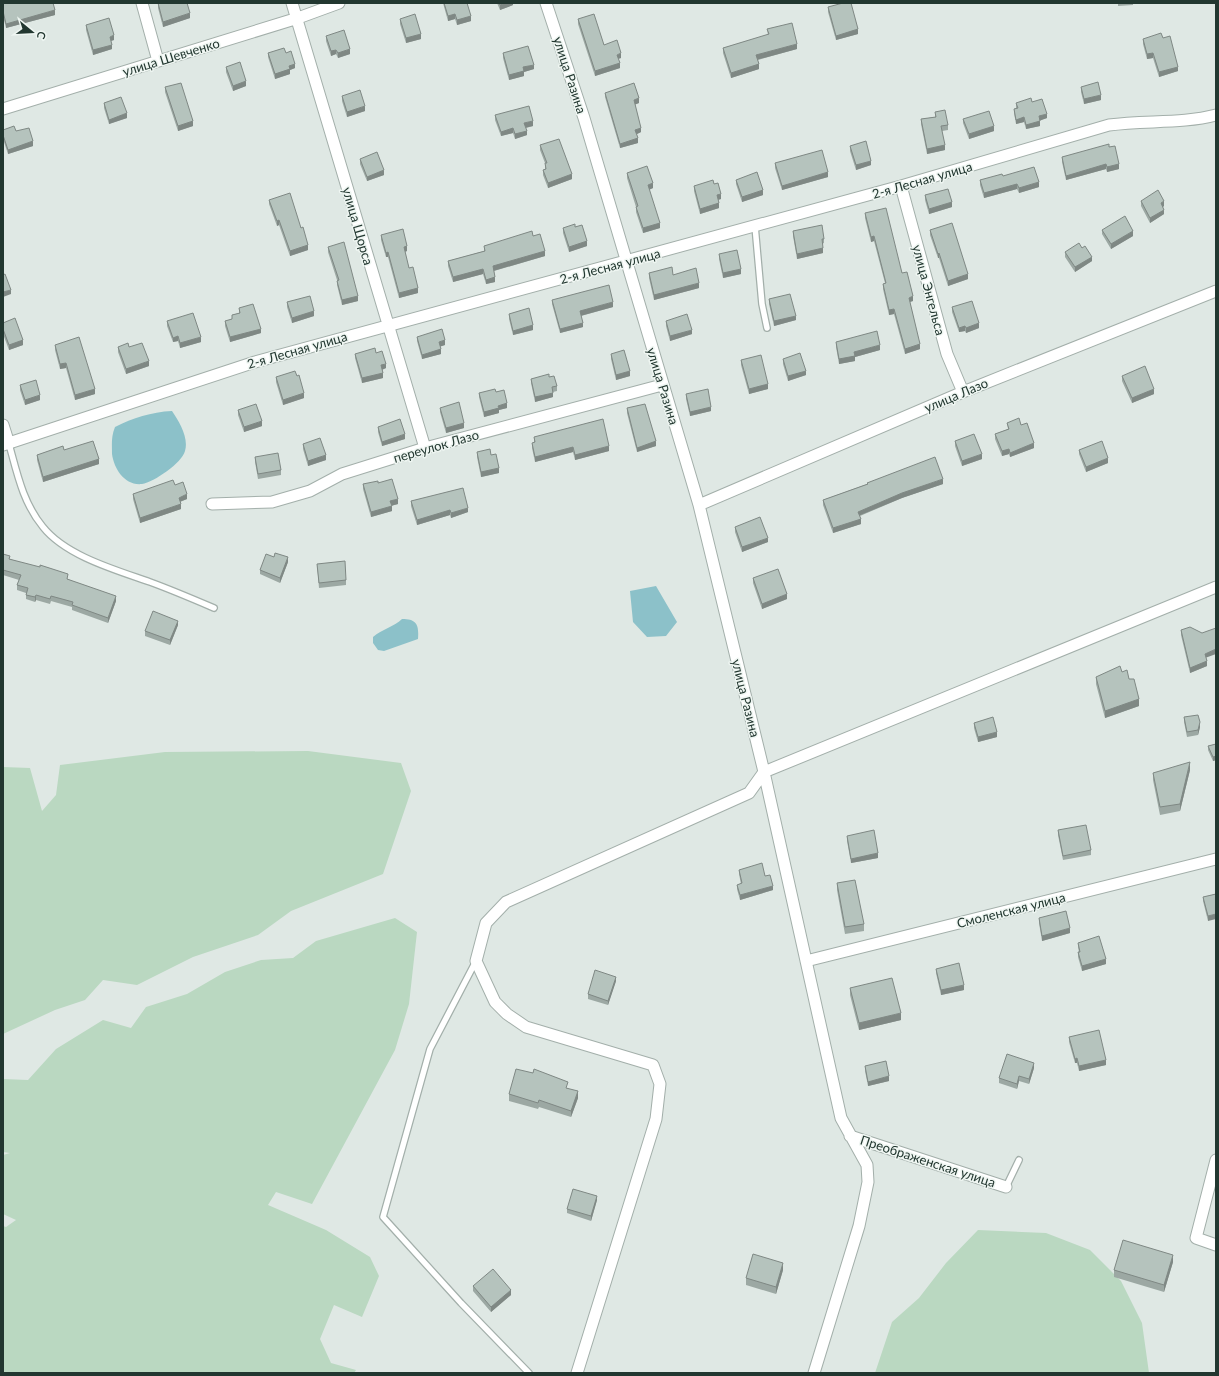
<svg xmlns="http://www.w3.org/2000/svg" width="1219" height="1376" viewBox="0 0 1219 1376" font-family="Lato,sans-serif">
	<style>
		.green { fill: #bad8c1 }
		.water { fill: #8cc1c9 }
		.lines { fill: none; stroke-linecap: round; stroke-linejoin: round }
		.lane-casing { stroke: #a3afaa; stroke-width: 8 }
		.street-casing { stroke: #a3afaa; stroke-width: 13 }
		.lane { stroke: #fff; stroke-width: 5.5 }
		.street { stroke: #fff; stroke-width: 11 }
		.wall { fill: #9ca8a3 }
		.shaded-wall { fill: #7f8884 }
		.building { fill: #b5c3bd; stroke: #7f8884 }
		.labels { text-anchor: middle; stroke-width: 3; stroke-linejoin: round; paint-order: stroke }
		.street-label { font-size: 13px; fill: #223730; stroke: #eff6f2 }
	</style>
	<rect width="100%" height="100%" fill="#dfe8e4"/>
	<path class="green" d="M308,751L401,763L411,791L383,874L291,911L258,935L193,957L137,985L103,980L85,1000L55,1010L3,1034V767L30,768L42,811L56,795L60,765L165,752Z
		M395,918L417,932L409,1004L395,1050L312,1204L276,1192L268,1205L326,1230L370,1257L379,1276L362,1317L334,1305L320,1339L331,1363L356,1370L354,1373H3V1226L6,1227L16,1220L3,1214V1155L10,1153L3,1152V1079L28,1080L56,1049L103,1020L131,1028L146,1007L187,994L225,972L261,960L293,958L316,941Z
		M978,1230L1046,1233L1090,1250L1121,1281L1142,1323L1149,1373H875L892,1322L919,1298L946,1263Z"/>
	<path class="water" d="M172,411C179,421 189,438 185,451C182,463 154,482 142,484C125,486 114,469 112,454C112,444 111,437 115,427C133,418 151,412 172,411Z
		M656,586L677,622L666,636L647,637L633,622L630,591Z
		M402,619C417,619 419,625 418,639L384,651L378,650L373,643V637C382,629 394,627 402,619Z"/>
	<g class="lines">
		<defs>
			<path id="lane" d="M755,226L762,304L767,328
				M9,444C17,473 23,503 43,527C66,556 116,570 150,582C172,590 193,599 214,608
				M476,961L430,1049L383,1217L461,1303L529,1373
				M1006,1187L1019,1160"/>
			<path id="street" d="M142,3L158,61
				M292,3L425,448
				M546,3L584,118L699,505L764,772L841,1118L867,1165L868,1182L859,1226L814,1373
				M3,109L298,18L339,3
				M901,186L947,354L963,392
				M3,425L9,444
				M3,445L255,362L901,186L1109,125C1145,120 1182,124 1216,115
				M212,504L272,502L310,491L342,474L425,448L662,385
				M699,505L963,392L1216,291
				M806,961L1216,859
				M850,1136L1006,1187
				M1216,1160L1196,1238L1216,1245
				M577,1373L656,1119L660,1084L653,1065L526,1027L507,1014L495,1002L476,961L486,923L506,902L749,793L764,772L1216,587"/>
		</defs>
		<use href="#lane" class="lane-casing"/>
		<use href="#street" class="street-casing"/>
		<use href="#lane" class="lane"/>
		<use href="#street" class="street"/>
	</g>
	<path class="wall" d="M3,3L55,15L6,28L3,16Z
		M158,3L190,18L163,27L158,8Z
		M443,3H467L471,21L457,25L455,19L448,21Z
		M497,3H513V5L500,10Z
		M1118,3H1133V5L1118,6Z
		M828,7L858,34L836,40L828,12Z
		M400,19L421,39L406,43L400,24Z
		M578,19L604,45L621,58L618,59L620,68L595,76L578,24Z
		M86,25L114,40L111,41L112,49L93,55L86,30Z
		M767,29L797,49L758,60L759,69L731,78L723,53V48L768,35Z
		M326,36L350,54L338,58L336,54L331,56L326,41Z
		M1163,38L1178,71L1159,77L1153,58L1147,59L1143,44V39Z
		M268,53H286L295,68L290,70V74L275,79L268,57Z
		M503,53L534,69L524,72V76L509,80L503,58Z
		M226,67L246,86L233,91L226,72Z
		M165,87L193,126L178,131L165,92Z
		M1081,87L1101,100L1084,104L1081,92Z
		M605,93L639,103L635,104L641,132L637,134L638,143L620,148L605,97Z
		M342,96L365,111L347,117L342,101Z
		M1032,102L1047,118L1040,120V126L1026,129L1024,122L1016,124L1014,113V109L1016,108V103Z
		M104,103L127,118L109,124L104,108Z
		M935,112L948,125V130L942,131L945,150L927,154L921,124V119L935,117Z
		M495,115L533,126L526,128L527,135L515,139L513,133L501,136L495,120Z
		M963,119L994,131L969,139L963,123Z
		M3,130L33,146L8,154L3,139Z
		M540,145L572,179L548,188L543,175V170L545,169V163L540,150Z
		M850,146L871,165L856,170L850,151Z
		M1109,147L1119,169L1107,172L1106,169L1066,180L1062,162V157Z
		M360,159L384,175L367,181L360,164Z
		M775,163L828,177L782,190L775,168Z
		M627,173L653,188L649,190L660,228L643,233L636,212V207L627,178Z
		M1003,176L1039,187L1019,193L1017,189L984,198L980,185V180Z
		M736,180L763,195L742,202L736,184Z
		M714,184L721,199L718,200L719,208L700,214L694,191V186Z
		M925,195L952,207L929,214L925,200Z
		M269,200L301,228L308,250L290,256L279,225L277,226L269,204Z
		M1141,201L1164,206L1163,207L1164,214L1150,223L1141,206Z
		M865,213L902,273L913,301L910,302L920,349L905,354L894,314L889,315L883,289V284L885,283L874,241L871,242L865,218Z
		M575,227L587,246L569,252L563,233V228Z
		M930,230L968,279L948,286L939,258H938L930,235Z
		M1102,230L1133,236L1111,249L1102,234Z
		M793,231L824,239V243L822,244L823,253L797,259L793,236Z
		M381,235L407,251L405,252L409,268L418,293L399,298L388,257H386L381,240Z
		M533,236L545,256L494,271L495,282L486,284L483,274L453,282L448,266V261L484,251V246Z
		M328,247L358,301L342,305L337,285V280L328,252Z
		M1082,248L1092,261L1075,272L1065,257V252Z
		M719,254L741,274L723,278L719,259Z
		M649,273L673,275L699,288L654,300L649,278Z
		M769,299L796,320L774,326L769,304Z
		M552,300L613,307L581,316L583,327L560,333L552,304Z
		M287,302L314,316L292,323L287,307Z
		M952,307L979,328L966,333L965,331L959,332L952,312Z
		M239,308L261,333L230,342L225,326V321L232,319V315L239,313Z
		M509,314L533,330L513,335L509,319Z
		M167,321L201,342L180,348L178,341L173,342L167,326Z
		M666,321L692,334L670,341L666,326Z
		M3,323L23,345L9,350L3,334Z
		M417,337L445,345L440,346L441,354L422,359L417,341Z
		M836,342L880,350L855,357V361L839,364L836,347Z
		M55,345L95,394L75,400L66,368L60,369L55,350Z
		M118,347H129L149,366L126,374L118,352Z
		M376,353L386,368L382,370L383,378L362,383L355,358V354Z
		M611,354L630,376L616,380L611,359Z
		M783,359L806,375L788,381L783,364Z
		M741,360L768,389L749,394L741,365Z
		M1122,376L1154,394L1132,403L1122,381Z
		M276,377L304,398L283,405L276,382Z
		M549,377L557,386V391L553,392V397L535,402L531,383V379Z
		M20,385L40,400L25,405L20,390Z
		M496,392L507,408L499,410V413L484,417L479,397V393Z
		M686,394L711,411L690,416L686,399Z
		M440,408L464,428L446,433L440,412Z
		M627,408L656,446L637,452L627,413Z
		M238,410L262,426L244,432L238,415Z
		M1007,423L1021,425L1034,448L1010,457L1009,454L1002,456L995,439V434L1008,429Z
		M378,427L405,439L382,446L378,432Z
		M534,437L609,451L575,460L573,452L535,462L532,448V443H534Z
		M955,441L982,459L962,466L955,446Z
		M303,444L326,460L308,466L303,449Z
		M64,450L99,464L43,482L37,460V455Z
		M1079,450L1108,463L1086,472L1079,454Z
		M477,452L491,455L499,473L481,477L477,457Z
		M255,457L281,470V475L258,479L255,462Z
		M378,483L398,504L391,506L392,511L371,517L363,489V484Z
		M867,483L943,484L902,498L860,516L861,524L833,533L823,505V500L867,484Z
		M175,485L187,499L180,502L181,509L140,523L133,499V494Z
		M411,501L468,512L451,518L450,515L417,525L411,506Z
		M735,527L768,542L742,552L735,532Z
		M3,554L10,559L68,579L116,601L108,623L72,610V607L51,601L50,604L36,600L35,602L26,599V593L17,590V585L19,580L3,575Z
		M288,562L280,583L260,574V570Z
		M317,564L346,580V585L319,588Z
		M753,578L787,599L762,609L753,583Z
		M178,625L170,645L145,636V631Z
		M1181,630L1202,633L1207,666L1190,673L1181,635Z
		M1096,677L1129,679L1139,706L1105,718L1096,684Z
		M1184,717L1200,727L1198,735L1187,737L1184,722Z
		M974,723L997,737L978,742L974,728Z
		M1216,744V760L1213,761L1208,750V746Z
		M1190,770L1180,811L1160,815L1153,780V773Z
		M1058,830L1091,850V855L1063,860L1058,835Z
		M847,836L878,858L851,863L847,841Z
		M739,870L765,876L773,890L740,900L737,889V885L741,884L739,874Z
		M837,883L864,924V931L845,934L837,890Z
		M1216,894L1208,921L1203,901V897Z
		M1039,918L1070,933L1042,941L1039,923Z
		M1078,943L1106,964L1082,971L1078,957V952H1079L1078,947Z
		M936,969L964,990L941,995L936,973Z
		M616,981L608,1005L588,999V994Z
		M850,988L901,1020L859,1030L850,995Z
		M1069,1037L1106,1065L1079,1071L1077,1063H1075L1069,1042Z
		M865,1066L889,1081L868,1086L865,1071Z
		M1034,1068L1029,1084L1019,1081L1017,1089L999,1083V1078Z
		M568,1088L578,1098L571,1117L539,1107L538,1109L509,1101V1094Z
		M597,1200L591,1221L567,1213V1209Z
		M1173,1262L1164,1292L1114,1277V1270Z
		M783,1270L776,1294L746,1285V1278Z
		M473,1286L511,1295L491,1312L473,1291Z"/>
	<path class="shaded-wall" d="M506,3H513V5L500,10V5Z
		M55,10V15L6,28V24Z
		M190,13V18L163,27V22Z
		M455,14V19L448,21V16Z
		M471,16V21L457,25V20Z
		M858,29V34L836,40V36Z
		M421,34V39L406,43V38Z
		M114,35V40L110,41V37Z
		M797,44V49L756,60V55Z
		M112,45V49L93,55V50Z
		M350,49V54L338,58V53Z
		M336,50V54L331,56V51Z
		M621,53V58L617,59V55Z
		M1153,53V58L1147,59V54Z
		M620,63V68L595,76V71Z
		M295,64V68L290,70V74L275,79V74L289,66Z
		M759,64V69L731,78V73Z
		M534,65V69L524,72V76L509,80V75L523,67Z
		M1178,67V71L1159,77V72Z
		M246,81V86L233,91V86Z
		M1101,95V100L1084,104V99Z
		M639,98V103L634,105V100Z
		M365,106V111L347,117V112Z
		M127,113V118L109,124V120Z
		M1047,114V118L1039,121V116Z
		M1024,117V122L1016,124V120Z
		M193,121V126L178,131V126Z
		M533,121V126L524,128V123Z
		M1040,121V126L1026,129V125Z
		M994,126V131L969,139V134Z
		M513,128V133L501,136V132Z
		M641,128V132L635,135V130Z
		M527,131V135L515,139V134Z
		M638,138V143L620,148V144Z
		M33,141V146L8,154V150Z
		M945,145V150L927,154V149Z
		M871,161V165L856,170V165Z
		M1106,164V169L1066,180V176Z
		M1119,164V169L1107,172V167Z
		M384,170V175L367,181V177Z
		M828,172V177L782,190V186Z
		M572,174V179L548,188V183Z
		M1039,182V187L1019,193V188Z
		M653,183V188L648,190V185Z
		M1017,184V189L984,198V193Z
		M763,190V195L742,202V197Z
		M721,194V199L717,200V195Z
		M1164,201V206L1161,208V203Z
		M952,202V207L929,214V209Z
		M719,203V208L700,214V209Z
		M1164,210V214L1150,223V218Z
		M279,220V225L277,226V221Z
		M660,223V228L643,233V228Z
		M1133,231V236L1111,249V244Z
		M874,236V241L871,242V237Z
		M587,241V246L569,252V247Z
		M308,245V250L290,256V251Z
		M407,246V251L404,252V247Z
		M823,248V253L797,259V254Z
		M545,251V256L493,271V266Z
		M388,252V257H386V253Z
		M939,253V258H938V254Z
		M1092,257V261L1075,272V267Z
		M483,269V274L453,282V277Z
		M741,269V274L723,278V273Z
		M968,274V279L948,286V281Z
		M495,277V282L486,284V280Z
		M699,283V288L654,300V295Z
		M418,288V293L399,298V293Z
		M11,290V294L3,297V292Z
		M358,296V301L342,305V300Z
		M913,296V301L909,302V298Z
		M613,302V307L580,316V311Z
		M894,309V314L889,315V310Z
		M314,311V316L292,323V318Z
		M796,316V320L774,326V321Z
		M583,323V327L560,333V329Z
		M979,323V328L966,333V328Z
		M533,325V330L513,335V331Z
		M965,326V331L959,332V328Z
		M261,329V333L230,342V337Z
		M692,330V334L670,341V336Z
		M178,336V341L173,342V338Z
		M201,337V342L180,348V343Z
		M23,340V345L9,350V345Z
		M445,340V345L439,347V342Z
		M920,344V349L905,354V349Z
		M880,345V350L855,357V361L839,364V359L854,352Z
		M441,349V354L422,359V355Z
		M149,361V366L126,374V369Z
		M66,363V368L60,369V364Z
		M386,364V368L381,370V365Z
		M630,371V376L616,380V375Z
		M806,371V375L788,381V376Z
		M383,373V378L362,383V378Z
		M768,384V389L749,394V389Z
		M95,389V394L75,400V395Z
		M1154,389V394L1132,403V398Z
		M304,393V398L283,405V400Z
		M553,393V397L535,402V397Z
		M40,395V400L25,405V400Z
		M507,403V408L499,410V413L484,417V412L498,406Z
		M711,407V411L690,416V412Z
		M262,421V426L244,432V427Z
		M464,423V428L446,433V428Z
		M405,434V439L382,446V442Z
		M656,441V446L637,452V448Z
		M1034,443V448L1010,457V453Z
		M609,446V451L575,460V455Z
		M573,447V452L535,462V457Z
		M1009,449V454L1002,456V451Z
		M982,454V459L962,466V461Z
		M326,455V460L308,466V461Z
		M1108,458V463L1086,472V467Z
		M99,459V464L43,482V477Z
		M499,468V473L481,477V472Z
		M943,479V484L902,498L858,516V512L902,493Z
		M187,494V499L179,502V498Z
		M398,499V504L390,506V501Z
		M181,504V509L140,523V518Z
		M392,506V511L371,517V512Z
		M468,508V512L451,518V513Z
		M450,510V515L417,525V520Z
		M861,519V524L833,533V528Z
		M768,538V542L742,552V547Z
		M288,557V562L280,583V578Z
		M787,594V599L762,609V604Z
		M36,595V600L35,602V597Z
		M116,596V601L108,623V618Z
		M178,621V625L170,645V640Z
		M1216,649V654L1205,658V654Z
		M1207,661V666L1190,673V668Z
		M1139,699V706L1105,718V711Z
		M1200,722V727L1198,735V730Z
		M997,732V737L978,742V737Z
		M1216,756V760L1213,761V757Z
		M1190,762V770L1180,811V804Z
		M878,853V858L851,863V859Z
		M773,886V890L740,900V895Z
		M1216,914V919L1208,921V916Z
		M1070,928V933L1042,941V936Z
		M1106,959V964L1082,971V966Z
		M616,977V981L608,1005V1001Z
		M964,985V990L941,995V990Z
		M901,1013V1020L859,1030V1023Z
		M1077,1058V1063H1075V1059Z
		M1106,1060V1065L1079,1071V1066Z
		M1034,1063V1068L1029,1084V1079Z
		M889,1076V1081L868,1086V1082Z
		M1019,1076V1081L1017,1089V1084Z
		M578,1091V1098L571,1117V1111Z
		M597,1196V1200L591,1221V1216Z
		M1173,1255V1262L1164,1292V1285Z
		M783,1263V1270L776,1294V1287Z
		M511,1290V1295L491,1312V1307Z"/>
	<path class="building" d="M3,3H53L55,10L6,24L3,11Z
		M158,3H187L190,13L163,22Z
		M444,3H467L471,16L457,20L455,14L448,16Z
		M499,3H506L500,5Z
		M843,3H851L858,29L836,36L828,7Z
		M415,14L421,34L406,38L400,19Z
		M594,14L604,45L617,40L621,53L617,55L620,63L595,71L578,19Z
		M109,18L114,35L110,37L112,45L93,50L86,25Z
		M792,23L797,44L756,55L759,64L731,73L723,48L769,34L767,29Z
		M344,30L350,49L338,53L336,50L331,51L326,36Z
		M1161,33L1163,38L1170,36L1178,67L1159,72L1153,53L1147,54L1143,39Z
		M528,46L534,65L523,67L524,71L509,75L503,53Z
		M284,48L286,53L291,51L295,64L289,66L290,69L275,74L268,53Z
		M240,62L246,81L233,86L226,67Z
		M1098,82L1101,95L1084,99L1081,87Z
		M181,83L193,121L178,126L165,87Z
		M634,83L639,98L634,100L641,128L635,130L638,138L620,144L605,93Z
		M360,90L365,106L347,112L342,96Z
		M121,97L127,113L109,120L104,103Z
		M1031,98L1032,102L1042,99L1047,114L1039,116L1040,121L1026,125L1024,117L1016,120L1014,109L1018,108L1016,103Z
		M529,106L533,121L524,123L527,131L515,134L513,128L501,132L495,115Z
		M945,110L948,125L941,126L945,145L927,149L921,119L936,117L935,112Z
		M989,111L994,126L969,134L963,119Z
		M14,126L16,131L29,128L33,141L8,150L3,135V130Z
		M559,139L572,174L548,183L543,170L546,169L545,163H547L540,145Z
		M866,141L871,161L856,165L850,146Z
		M1109,144V147L1115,146L1119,164L1107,167L1106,164L1066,176L1062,157Z
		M822,150L828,172L782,186L775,163Z
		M377,152L384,170L367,177L360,159Z
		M647,166L653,183L648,185L660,223L643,228L636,207L638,206L627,173Z
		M1034,167L1039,182L1019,188L1017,184L984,193L980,180L1002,174L1003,176Z
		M757,172L763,190L742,197L736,180Z
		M713,180L714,184L718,183L721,194L717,195L719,203L700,209L694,186Z
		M948,189L952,202L929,209L925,195Z
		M1158,190L1164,201L1161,203L1164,210L1150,218L1141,201Z
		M290,193L301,228L303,227L308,245L290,251L279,220L277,221L269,200Z
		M886,208L902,273L907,272L913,296L909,298L920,344L905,349L894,309L889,310L883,284L886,283L874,236L871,237L865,213Z
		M1125,216L1133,231L1111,244L1102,230Z
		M952,223L968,274L948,281L939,253L938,254L930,230Z
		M575,224V227L582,225L587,241L569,247L563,228Z
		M822,225L824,239H822L823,248L797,254L793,231Z
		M403,229L407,246L404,247L409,268L413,267L418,288L399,293L388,252L386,253L381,235Z
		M532,231L533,236L540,234L545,251L493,266L495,277L486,280L483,269L453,277L448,261L485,251L484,246Z
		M344,242L358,296L342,300L337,281L339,280L328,247Z
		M1079,243L1082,248L1085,246L1092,257L1075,267L1065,252Z
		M737,250L741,269L723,273L719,254Z
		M672,267L673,275L696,268L699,283L654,295L649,273Z
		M5,274L11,290L3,292V275Z
		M609,285L613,302L580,311L583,323L560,329L552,300Z
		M790,294L796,316L774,321L769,299Z
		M310,296L314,311L292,318L287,302Z
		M972,301L979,323L966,328L965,326L959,328L952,307Z
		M253,304L261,329L230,337L225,321L232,319V315L240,313L239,308Z
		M529,308L533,325L513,331L509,314Z
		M193,313L201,337L180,343L178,336L173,338L167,321Z
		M687,314L692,330L670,336L666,321Z
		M15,318L23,340L9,345L3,329V323Z
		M442,329L445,340L439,342L441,349L422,355L417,337Z
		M877,331L880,345L854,352L855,356L839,359L836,342Z
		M79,337L95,389L75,395L66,363L60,364L55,345Z
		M128,343L129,347L142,343L149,361L126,369L118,347Z
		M375,348L376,353L382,351L386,364L381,365L383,373L362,378L355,354Z
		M624,350L630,371L616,375L611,354Z
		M800,353L806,371L788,376L783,359Z
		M761,355L768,384L749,389L741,360Z
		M1145,366L1154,389L1132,398L1122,376Z
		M295,371L297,376L299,375L304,393L283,400L276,377Z
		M549,374V377L554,376L557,386L552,387L553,393L535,397L531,379Z
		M36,380L40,395L25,400L20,385Z
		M495,389L496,392L504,390L507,403L498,406L499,408L484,412L479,393Z
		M708,389L711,407L690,412L686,394Z
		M459,402L464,423L446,428L440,408Z
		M256,404L262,421L244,427L238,410Z
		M645,404L656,441L637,448L627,408Z
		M1019,418L1021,425L1027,423L1034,443L1010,453L1009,449L1002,451L995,434L1009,429L1007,423Z
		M400,419L405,434L382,442L378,427Z
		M603,419L609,446L575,455L573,447L535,457L532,443L535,442L534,437Z
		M974,434L982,454L962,461L955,441Z
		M320,438L326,455L308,461L303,444Z
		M93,441L99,459L43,477L37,455L63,446L64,450Z
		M1102,441L1108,458L1086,467L1079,450Z
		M490,449L491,455L496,454L499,468L481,472L477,452Z
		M278,453L281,470L258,474L255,457Z
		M935,457L943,479L902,493L858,512L861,519L833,528L823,500L868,484L867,483Z
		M392,479L398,499L390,501L392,506L371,512L363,484L378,481V483Z
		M173,480L175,485L183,482L187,494L179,498L181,504L140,518L133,494Z
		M463,488L468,508L451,513L450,510L417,520L411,501Z
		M760,517L768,538L742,547L735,527Z
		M275,553L288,557L280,578L260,570L266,554L274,557Z
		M3,554L10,556L9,559L40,567V565L68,574L67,579L116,596L108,618L72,605L73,602L51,596L50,599L36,595L35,597L26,595L28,588L17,585L21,575L3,570Z
		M345,561L346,580L319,583L317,564Z
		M778,569L787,594L762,604L753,578Z
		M153,611L178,621L170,640L145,631Z
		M1190,627L1202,633L1216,628V649L1205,654L1207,661L1190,668L1181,630Z
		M1120,666L1122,672L1127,670L1129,679H1134L1139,699L1105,711L1096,677Z
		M1198,715L1200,722L1198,730L1187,732L1184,717Z
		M993,717L997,732L978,737L974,723Z
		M1216,744V756L1213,757L1208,746Z
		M1190,762L1180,804L1160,807L1153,773Z
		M1086,825L1091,850L1063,856L1058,830Z
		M874,830L878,853L851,859L847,836Z
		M762,863L765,876L770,875L773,886L740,895L737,885L742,883L739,870Z
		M855,880L864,924L845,927L837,883Z
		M1216,894V914L1208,916L1203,897Z
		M1066,911L1070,928L1042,936L1039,918Z
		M1099,936L1106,959L1082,966L1078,952H1080L1078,943Z
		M959,963L964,985L941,990L936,969Z
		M595,970L616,977L608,1001L588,994Z
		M892,978L901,1013L859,1023L850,988Z
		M1099,1030L1106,1060L1079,1066L1077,1058L1075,1059L1069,1037Z
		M1007,1054L1034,1063L1029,1079L1019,1076L1017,1084L999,1078Z
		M886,1061L889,1076L868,1082L865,1066Z
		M516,1069L533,1073L534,1069L568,1082L566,1088L578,1091L571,1111L539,1100L538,1103L509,1094Z
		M573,1189L597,1196L591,1216L567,1209Z
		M1123,1240L1173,1255L1164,1285L1114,1270Z
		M753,1254L783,1263L776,1287L746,1278Z
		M493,1269L511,1290L491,1307L473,1286Z"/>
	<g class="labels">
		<g class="street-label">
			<text transform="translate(171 57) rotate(-17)" y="5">улица Шевченко</text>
			<text transform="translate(570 75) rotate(72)" y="5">улица Разина</text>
			<text transform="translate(922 180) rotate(-16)" y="5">2-я Лесная улица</text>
			<text transform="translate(358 226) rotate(74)" y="5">улица Щорса</text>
			<text transform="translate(610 266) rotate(-15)" y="5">2-я Лесная улица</text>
			<text transform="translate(929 290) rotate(75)" y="5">улица Энгельса</text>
			<text transform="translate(297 350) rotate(-16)" y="5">2-я Лесная улица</text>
			<text transform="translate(663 386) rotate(73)" y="5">улица Разина</text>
			<text transform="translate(956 395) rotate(-23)" y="5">улица Лазо</text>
			<text transform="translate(436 446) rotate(-16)" y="5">переулок Лазо</text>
			<text transform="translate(746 698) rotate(76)" y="5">улица Разина</text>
			<text transform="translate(1011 910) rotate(-14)" y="5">Смоленская улица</text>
			<text transform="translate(928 1161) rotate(18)" y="5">Преображенская улица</text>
		</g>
	</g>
	<rect width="1219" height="1376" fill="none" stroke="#223730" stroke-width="8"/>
	<g transform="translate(32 32) rotate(108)" stroke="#eff6f2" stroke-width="3" paint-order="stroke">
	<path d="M0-3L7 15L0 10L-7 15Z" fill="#223730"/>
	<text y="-6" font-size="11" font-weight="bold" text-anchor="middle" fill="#223730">С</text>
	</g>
</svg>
